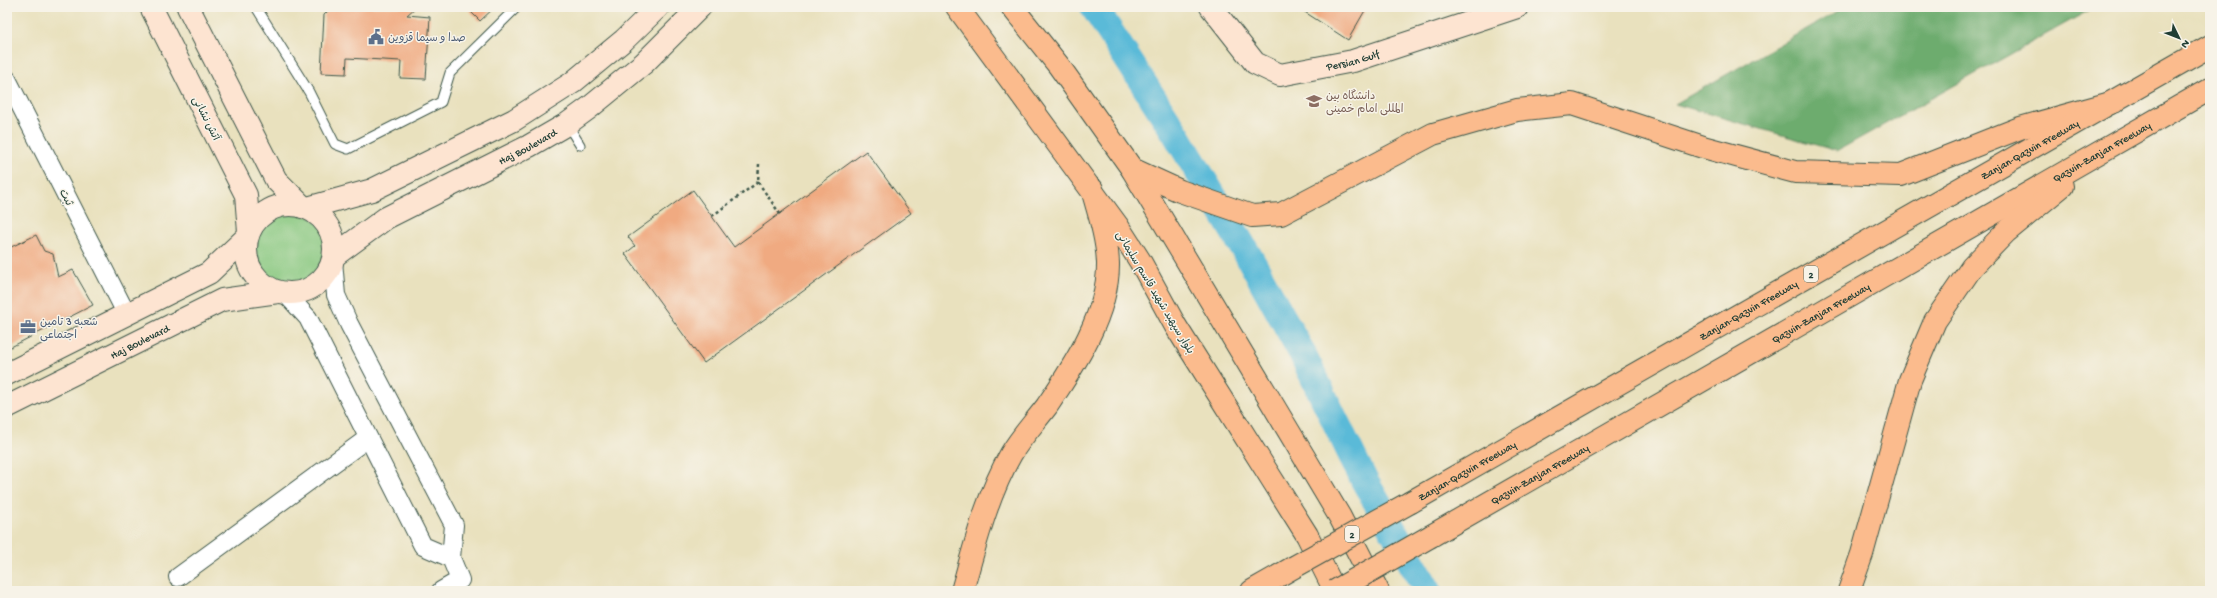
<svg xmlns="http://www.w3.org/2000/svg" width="2217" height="598" viewBox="0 0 2217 598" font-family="'Gochi Hand','Playpen Sans Arabic',sans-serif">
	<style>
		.green { fill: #87c77f; stroke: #53825a }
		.forest { fill: #6dac6e; stroke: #467451 }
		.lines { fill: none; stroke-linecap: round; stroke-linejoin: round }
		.river { stroke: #5abad8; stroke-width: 28 }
		.building { fill: #f0aa81 }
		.lane-casing { stroke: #3d5649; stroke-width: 11 }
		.street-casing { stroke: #3d5649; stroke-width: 20 }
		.secondary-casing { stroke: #3d5649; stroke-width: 24 }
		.primary-casing { stroke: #3d5649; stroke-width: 24 }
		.highway-casing { stroke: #3d5649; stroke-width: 24 }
		.path { stroke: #3d5649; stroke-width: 2.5; stroke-dasharray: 3 3; stroke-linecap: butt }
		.lane { stroke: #fff; stroke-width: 9 }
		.street { stroke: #fff; stroke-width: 18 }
		.secondary { stroke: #fde4d1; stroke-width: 22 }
		.primary { stroke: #fbbb8d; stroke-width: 22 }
		.highway { stroke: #fbbb8d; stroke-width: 22 }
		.highway-bridge-casing { stroke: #3d5649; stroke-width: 24; stroke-linecap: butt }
		.highway-bridge { stroke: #fbbb8d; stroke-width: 22 }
		.labels { text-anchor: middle; stroke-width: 3; stroke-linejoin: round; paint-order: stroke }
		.shield { fill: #f7f3e8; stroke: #60746a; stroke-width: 1 }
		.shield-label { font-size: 10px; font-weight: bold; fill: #1f3d34 }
		.service-label { font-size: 11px; fill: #4e5e75; stroke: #f7f3e8; text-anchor: start }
		.street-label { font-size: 11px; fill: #1f3d34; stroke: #f7f3e8 }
		.education-label { font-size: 11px; fill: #785e54; stroke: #f7f3e8; text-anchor: start }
	</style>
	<rect width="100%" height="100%" fill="#f7f3e8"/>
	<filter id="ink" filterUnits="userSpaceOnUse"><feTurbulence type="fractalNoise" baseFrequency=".025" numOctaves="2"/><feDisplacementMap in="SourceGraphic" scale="8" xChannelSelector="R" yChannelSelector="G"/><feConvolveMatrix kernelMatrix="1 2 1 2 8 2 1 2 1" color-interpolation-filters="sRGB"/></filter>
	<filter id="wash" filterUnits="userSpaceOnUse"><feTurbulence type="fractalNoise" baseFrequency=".012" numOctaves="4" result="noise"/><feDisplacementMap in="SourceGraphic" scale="16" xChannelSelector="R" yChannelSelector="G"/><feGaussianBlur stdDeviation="0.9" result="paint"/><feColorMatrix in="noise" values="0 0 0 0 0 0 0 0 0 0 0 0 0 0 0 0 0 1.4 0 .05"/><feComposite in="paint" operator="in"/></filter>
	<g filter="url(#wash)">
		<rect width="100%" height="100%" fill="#e9e1be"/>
		<path class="green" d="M253 250a38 38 0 1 1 76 0a38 38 0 1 1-76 0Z"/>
		<path class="forest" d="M1845,7H2095L1837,151L1675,104Z"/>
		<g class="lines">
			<path class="river" d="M1094,7L1176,134L1249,257L1302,353L1364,480L1428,591"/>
		</g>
		<g id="blocks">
			<path class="building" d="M332,7H416L407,15L430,17L426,79L400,78L401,61L347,58L346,74L321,73L324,15Z
				M466,7H495L480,21Z
				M1297,7H1367L1348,40Z
				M866,151L911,213L704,363L625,254L635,246L628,237L693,190L734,247Z
				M36,235L44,251L53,254L58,277L73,270L93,305L7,349V249Z"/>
		</g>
	</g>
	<g filter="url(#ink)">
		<use href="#blocks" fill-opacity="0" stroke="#3d5649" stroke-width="1"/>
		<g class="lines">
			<defs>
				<path id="lane" d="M256,7L309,92L335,144L348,149L441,102L450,73L517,7
					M567,124L580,145"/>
				<path id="street" d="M7,79L127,315
					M333,261L336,295L349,324L454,525L451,558L460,580L441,591
					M286,294L308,318L423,546L451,558
					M178,577L368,438"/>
				<g id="secondary">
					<path d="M151,7L246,195L249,232"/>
					<path d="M188,7L276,180L303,207"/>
					<path id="s1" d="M1211,7L1255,63L1280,75L1353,61L1517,7"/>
					<circle cx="290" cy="249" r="44"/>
					<path d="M307,208L372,190L514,120L572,83L624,40L658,7"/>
					<path id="s2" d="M334,256L386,218L529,146L567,124L589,108L644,63L700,7"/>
					<path d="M7,374L209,273L247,237"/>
					<path id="s3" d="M7,407L222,300L278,292"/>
				</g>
				<path id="primary" d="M957,7L1117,225L1140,261L1175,325L1307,535L1335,591
					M1012,7L1059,66L1132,169L1340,517L1378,591"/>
				<g id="highway">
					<path d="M1132,169L1180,191L1252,216L1281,214L1433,134L1517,110L1572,104L1703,147L1795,172L1901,175L2020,128L2114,102"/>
					<path id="s4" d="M1411,502L2210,46"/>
					<path id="s5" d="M1431,536L2210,89"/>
					<path d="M962,591C975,545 987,496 1011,454C1021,437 1035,422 1047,406C1074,366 1109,313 1108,263C1107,238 1099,214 1092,189"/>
					<path d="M1252,591L1294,567"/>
					<path d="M1849,591L1862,554L1910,380L1935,321L1972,267L2006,232L2062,186"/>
				</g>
			</defs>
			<use href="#lane" class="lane-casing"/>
			<use href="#street" class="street-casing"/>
			<use href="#secondary" class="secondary-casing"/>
			<use href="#primary" class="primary-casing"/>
			<use href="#highway" class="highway-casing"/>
			<path class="path" d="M759,164L758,182L780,214
				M712,216L758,182"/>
			<use href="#lane" class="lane"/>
			<use href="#street" class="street"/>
			<use href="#secondary" class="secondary"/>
			<use href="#primary" class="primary"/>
			<use href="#highway" class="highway"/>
			<defs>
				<path id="highway-bridge" d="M1294,567L1411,502
					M1335,591L1431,536"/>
			</defs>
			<use href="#highway-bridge" class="highway-bridge-casing"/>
			<use href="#highway-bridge" class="highway-bridge"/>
		</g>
	</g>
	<defs>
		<symbol id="civic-bare" viewBox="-9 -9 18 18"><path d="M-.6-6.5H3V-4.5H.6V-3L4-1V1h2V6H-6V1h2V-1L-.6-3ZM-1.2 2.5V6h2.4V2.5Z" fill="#5c6f8a" stroke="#f7f3e8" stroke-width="2.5" paint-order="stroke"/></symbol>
		<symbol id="university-bare" viewBox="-9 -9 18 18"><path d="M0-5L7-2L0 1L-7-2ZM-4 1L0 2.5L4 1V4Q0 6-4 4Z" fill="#8d6e63" stroke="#f7f3e8" stroke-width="2.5" paint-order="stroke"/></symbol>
		<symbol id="office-bare" viewBox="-9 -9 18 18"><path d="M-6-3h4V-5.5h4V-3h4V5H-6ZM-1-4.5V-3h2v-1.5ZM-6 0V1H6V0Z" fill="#5c6f8a" stroke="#f7f3e8" stroke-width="2.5" paint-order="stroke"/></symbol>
	</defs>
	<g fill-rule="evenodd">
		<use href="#civic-bare" x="365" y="26" width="22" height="22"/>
		<use href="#university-bare" x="1303" y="90" width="22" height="22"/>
		<use href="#office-bare" x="17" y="316" width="22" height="22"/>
	</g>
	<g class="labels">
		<g class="shield">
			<rect x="1804" y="266" width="14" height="16" rx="3"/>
			<rect x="1345" y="526" width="14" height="16" rx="3"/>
		</g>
		<g class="shield-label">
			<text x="1811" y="278">2</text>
			<text x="1352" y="538">2</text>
		</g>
		<g class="service-label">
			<text x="388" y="41">صدا و سیما قزوین</text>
			<text x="40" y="325">شعبه 3 تامین<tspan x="40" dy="13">اجتماعی</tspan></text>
		</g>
		<g class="street-label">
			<text dy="4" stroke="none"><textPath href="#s1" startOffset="173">Persian Gulf</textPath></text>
			<text transform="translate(207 118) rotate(63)" y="4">آتش نشانی</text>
			<text dy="4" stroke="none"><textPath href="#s2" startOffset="223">Haj Boulevard</textPath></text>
			<text dy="4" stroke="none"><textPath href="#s4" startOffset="712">Zanjan-Qazvin Freeway</textPath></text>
			<text dy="4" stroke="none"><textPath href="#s5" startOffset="773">Qazvin-Zanjan Freeway</textPath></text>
			<text transform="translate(67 197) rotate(63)" y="4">ثبت</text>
			<text transform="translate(1156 292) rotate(59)" y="4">بلوار سپهبد شهید قاسم سلیمانی</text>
			<text dy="4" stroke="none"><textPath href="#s4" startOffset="388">Zanjan-Qazvin Freeway</textPath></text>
			<text dy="4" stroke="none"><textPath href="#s5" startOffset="449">Qazvin-Zanjan Freeway</textPath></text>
			<text dy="4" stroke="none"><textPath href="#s3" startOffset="148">Haj Boulevard</textPath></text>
			<text dy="4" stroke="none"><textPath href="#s4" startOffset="64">Zanjan-Qazvin Freeway</textPath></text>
			<text dy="4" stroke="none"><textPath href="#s5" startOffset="125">Qazvin-Zanjan Freeway</textPath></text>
		</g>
		<g class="education-label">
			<text x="1326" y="99">دانشگاه بین<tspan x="1326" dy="13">المللی امام خمینی</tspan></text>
		</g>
	</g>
	<rect width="2217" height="598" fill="none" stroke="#f7f3e8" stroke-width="24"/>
	<g transform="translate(2179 38) rotate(133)" stroke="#f7f3e8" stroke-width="3" paint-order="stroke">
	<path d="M0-3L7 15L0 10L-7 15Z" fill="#1f3d34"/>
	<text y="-6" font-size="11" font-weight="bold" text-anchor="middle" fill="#1f3d34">N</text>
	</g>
</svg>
